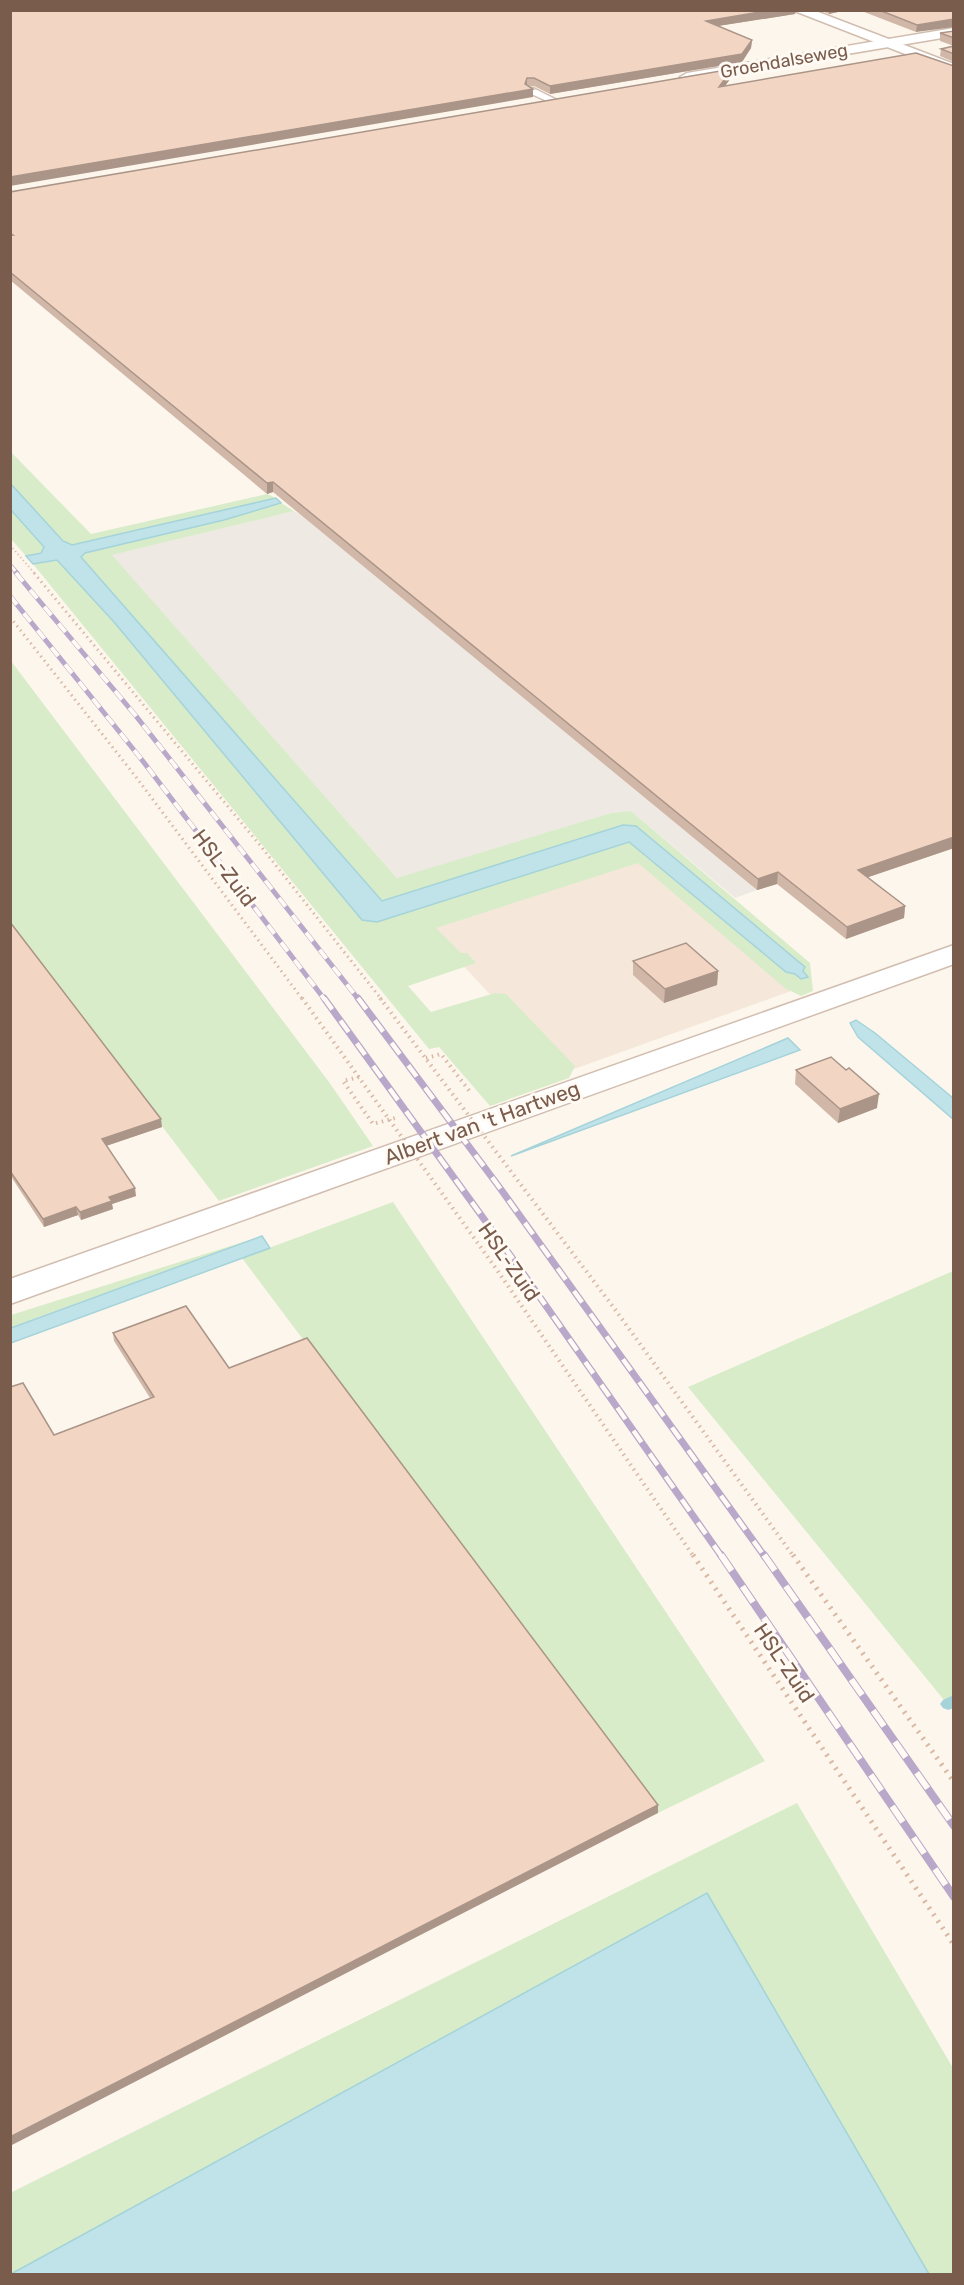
<svg xmlns="http://www.w3.org/2000/svg" width="964" height="2285" viewBox="0 0 964 2285" font-family="Rubik,sans-serif">
	<style>
		.residential { fill: #f5e8da }
		.industrial { fill: #efe9e4 }
		.green { fill: #d8ecc9 }
		.water { fill: #bfe3e8; stroke: #a5d3da; stroke-width: 1.5 }
		.lines { fill: none; stroke-linecap: round; stroke-linejoin: round }
		.stream { fill: #a5d3da; fill-rule: evenodd }
		.service-casing { stroke: #d1beb0; stroke-width: 3 }
		.minor-casing { stroke: #d1beb0; stroke-width: 3 }
		.tertiary-casing { stroke: #d1beb0; stroke-width: 3 }
		.path { stroke: #d9b8a5; stroke-width: 4; stroke-dasharray: 1.5 4.5; stroke-linecap: butt }
		.service { fill: #fff; fill-rule: evenodd }
		.minor { fill: #fff; fill-rule: evenodd }
		.tertiary { fill: #fff; fill-rule: evenodd }
		.rail-far3-casing { stroke: #b9a8c9; stroke-width: 4.5 }
		.rail-far2-casing { stroke: #b9a8c9; stroke-width: 5 }
		.rail-far1-casing { stroke: #b9a8c9; stroke-width: 7 }
		.rail-casing { stroke: #b9a8c9; stroke-width: 8 }
		.rail-far3 { stroke: #fffaf3; stroke-width: 3; stroke-dasharray: 8; stroke-linecap: butt }
		.rail-far2 { stroke: #fffaf3; stroke-width: 4; stroke-dasharray: 11; stroke-linecap: butt }
		.rail-far1 { stroke: #fffaf3; stroke-width: 4.5; stroke-dasharray: 14; stroke-linecap: butt }
		.rail { stroke: #fffaf3; stroke-width: 6; stroke-dasharray: 19; stroke-linecap: butt }
		.path-bridge-far3 { stroke: #d9b8a5; stroke-width: 2; stroke-dasharray: 1 3; stroke-linecap: butt }
		.path-bridge-far2 { stroke: #d9b8a5; stroke-width: 3; stroke-dasharray: 1.5 4; stroke-linecap: butt }
		.path-bridge-far1 { stroke: #d9b8a5; stroke-width: 4; stroke-dasharray: 1.5 4.5; stroke-linecap: butt }
		.path-bridge { stroke: #d9b8a5; stroke-width: 5; stroke-dasharray: 2 6; stroke-linecap: butt }
		.wall { fill: #d1b7a8 }
		.shaded-wall { fill: #aa9588 }
		.building { fill: #f3d5c3; stroke: #aa9588; stroke-width: 1.5 }
		.labels { text-anchor: middle; stroke-width: 6; stroke-linejoin: round; paint-order: stroke }
		.far-street-label { font-size: 18px; fill: #7a5c4d; stroke: #fffaf3 }
		.street-label { font-size: 21px; fill: #7a5c4d; stroke: #fffaf3 }
	</style>
	<rect width="100%" height="100%" fill="#fdf6ec"/>
	<path class="residential" d="M628,832L805,986L563,1073L405,903Z"/>
	<path class="industrial" d="M294,511L301,515L757,890L735,898L631,811L611,813L398,879L111,555Z"/>
	<path class="green" d="M10,451L91,534L267,494L276,498L72,545L63,541L11,484Z
		M281,503L294,511L112,555L397,878L611,813L631,811L810,963L813,991L801,996L785,988L638,863L436,928L461,953H467L476,963L408,986L431,1012L495,993L506,994L575,1066L569,1078L490,1106L439,1047L429,1049L33,564L57,560L114,622L362,920L377,922L629,842L808,976L802,971L804,967L636,826H623L382,901L81,557L85,553L224,520Z
		M11,510L45,547L41,552L26,556L11,539Z
		M11,661L329,1082L373,1146L219,1201L11,928Z
		M393,1202L765,1761L658,1813L242,1258Z
		M262,1236L39,1317L11,1328V1315Z
		M953,1271V1711L688,1387Z
		M797,1803L953,2068V2274H11L10,2193Z"/>
	<path class="water" d="M11,484L63,541L72,545L276,498L281,503L224,520L85,553L81,557L382,901L623,825L636,826L805,967L803,971L808,977L801,979L795,974L786,972L629,842L377,922L362,920L114,622L57,560L33,564L26,556L41,553L44,547L11,510Z
		M856,1020L875,1033L953,1098V1119L858,1037L850,1023Z
		M788,1038L800,1050L511,1156Z
		M262,1236L270,1248L11,1343V1328Z
		M707,1893L929,2274H11Z"/>
	<g class="lines">
		<path class="stream" d="M954,1695V1708L948,1710L943,1708L940,1704L943,1700Z"/>
		<defs>
			<path id="service" d="M527,88H533L557,100L549,102L527,92Z"/>
			<path id="minor" d="M792,10H813L954,64V73Z
				M954,945V964L10,1304V1279Z"/>
			<path id="tertiary" d="M954,28V36L687,81L680,77L687,73Z"/>
		</defs>
		<use href="#service" class="service-casing"/>
		<use href="#minor" class="minor-casing"/>
		<use href="#tertiary" class="tertiary-casing"/>
		<path class="path" d="M426,1058L441,1054L471,1093
			M359,1077L343,1081L373,1124L395,1118"/>
		<use href="#service" class="service"/>
		<use href="#minor" class="minor"/>
		<use href="#tertiary" class="tertiary"/>
		<defs>
			<path id="rail-far3" d="M10,565L18,574"/>
			<path id="rail-far2" d="M16,573L136,716L359,1000
				M10,596L142,760L325,1000"/>
			<path id="rail-far1" d="M324,998L518,1266L722,1557
				M358,998L497,1184L765,1557"/>
			<path id="rail" d="M721,1555L954,1897
				M764,1555L954,1826"/>
		</defs>
		<use href="#rail-far3" class="rail-far3-casing"/>
		<use href="#rail-far2" class="rail-far2-casing"/>
		<use href="#rail-far1" class="rail-far1-casing"/>
		<use href="#rail" class="rail-casing"/>
		<use href="#rail-far3" class="rail-far3"/>
		<use href="#rail-far2" class="rail-far2"/>
		<use href="#rail-far1" class="rail-far1"/>
		<use href="#rail" class="rail"/>
		<path class="path-bridge-far3" d="M10,545L35,574"/>
		<path class="path-bridge-far2" d="M34,573L259,844L382,1000
			M10,617L136,777L303,1000"/>
		<path class="path-bridge-far1" d="M302,998L497,1270L694,1557
			M380,998L614,1308L794,1557"/>
		<path class="path-bridge" d="M693,1555L954,1945
			M793,1555L954,1782"/>
	</g>
	<path class="wall" d="M10,10H796L795,14L718,26L752,40L751,48L742,62L550,94L534,86H527L533,97Z
		M820,10H847L829,14Z
		M859,10H954L916,32Z
		M954,31V46L940,41V33Z
		M954,46V62L940,56L941,49Z
		M954,66V848L868,877L905,906L904,918L846,939L777,884L757,890L273,492L267,494L10,280V192L732,69V76L725,86Z
		M10,922L162,1127L106,1146L136,1196L112,1204L113,1209L81,1220L78,1215L44,1227L12,1178L10,1179Z
		M633,961L718,971L717,985L664,1003L633,975Z
		M796,1070L877,1108L838,1123L795,1084Z
		M113,1333L229,1368L658,1805V1813L54,1435L150,1398L114,1341Z"/>
	<path class="shaded-wall" d="M771,10H796L795,14L705,28L706,21Z
		M829,10H847L829,14Z
		M954,19V27L916,32L917,25Z
		M752,40L751,48L742,62L550,94V86Z
		M732,69V76L719,95V87Z
		M527,78V86L533,89V97L10,186V177L525,84Z
		M273,482V492L267,494V483Z
		M954,837V848L857,881L858,870Z
		M778,872L777,884L757,890L758,879Z
		M905,906L904,918L846,939L847,927Z
		M718,971L717,985L664,1003L665,989Z
		M879,1094L877,1108L838,1123L840,1109Z
		M161,1119L162,1127L103,1147L102,1139Z
		M135,1188L136,1196L112,1204L113,1209L81,1220L80,1212L109,1197Z
		M76,1207L78,1215L44,1227L43,1219Z
		M658,1805V1813L10,2146V2137Z"/>
	<path class="building" d="M10,10H771L706,21L752,40L742,54L550,86L534,78H527L525,84L533,89L10,177Z
		M879,10H954V19L917,25Z
		M954,31V38L940,33Z
		M954,46V54L941,49Z
		M916,53L954,66V837L858,870L905,906L847,927L778,872L758,879L273,482L267,483L10,272V235H13L10,233V192L732,69L719,87Z
		M10,922L161,1119L102,1139L135,1188L109,1197L112,1201L80,1212L76,1207L43,1219L10,1171Z
		M686,943L718,971L665,989L633,961Z
		M831,1057L846,1070L849,1068L879,1094L840,1109L796,1070Z
		M186,1306L229,1368L307,1338L658,1805L10,2137V1387L23,1383L54,1435L154,1397L113,1333Z"/>
	<g class="labels">
		<g class="far-street-label">
			<text transform="translate(784 61) rotate(-10)" y="6">Groendalseweg</text>
		</g>
		<g class="street-label">
			<text transform="translate(224 868) rotate(53)" y="7">HSL-Zuid</text>
			<text transform="translate(482 1123) rotate(-20)" y="7">Albert van 't Hartweg</text>
			<text transform="translate(509 1262) rotate(55)" y="7">HSL-Zuid</text>
			<text transform="translate(784 1663) rotate(56)" y="7">HSL-Zuid</text>
		</g>
	</g>
	<rect width="964" height="2285" fill="none" stroke="#7a5c4d" stroke-width="24"/>
</svg>
